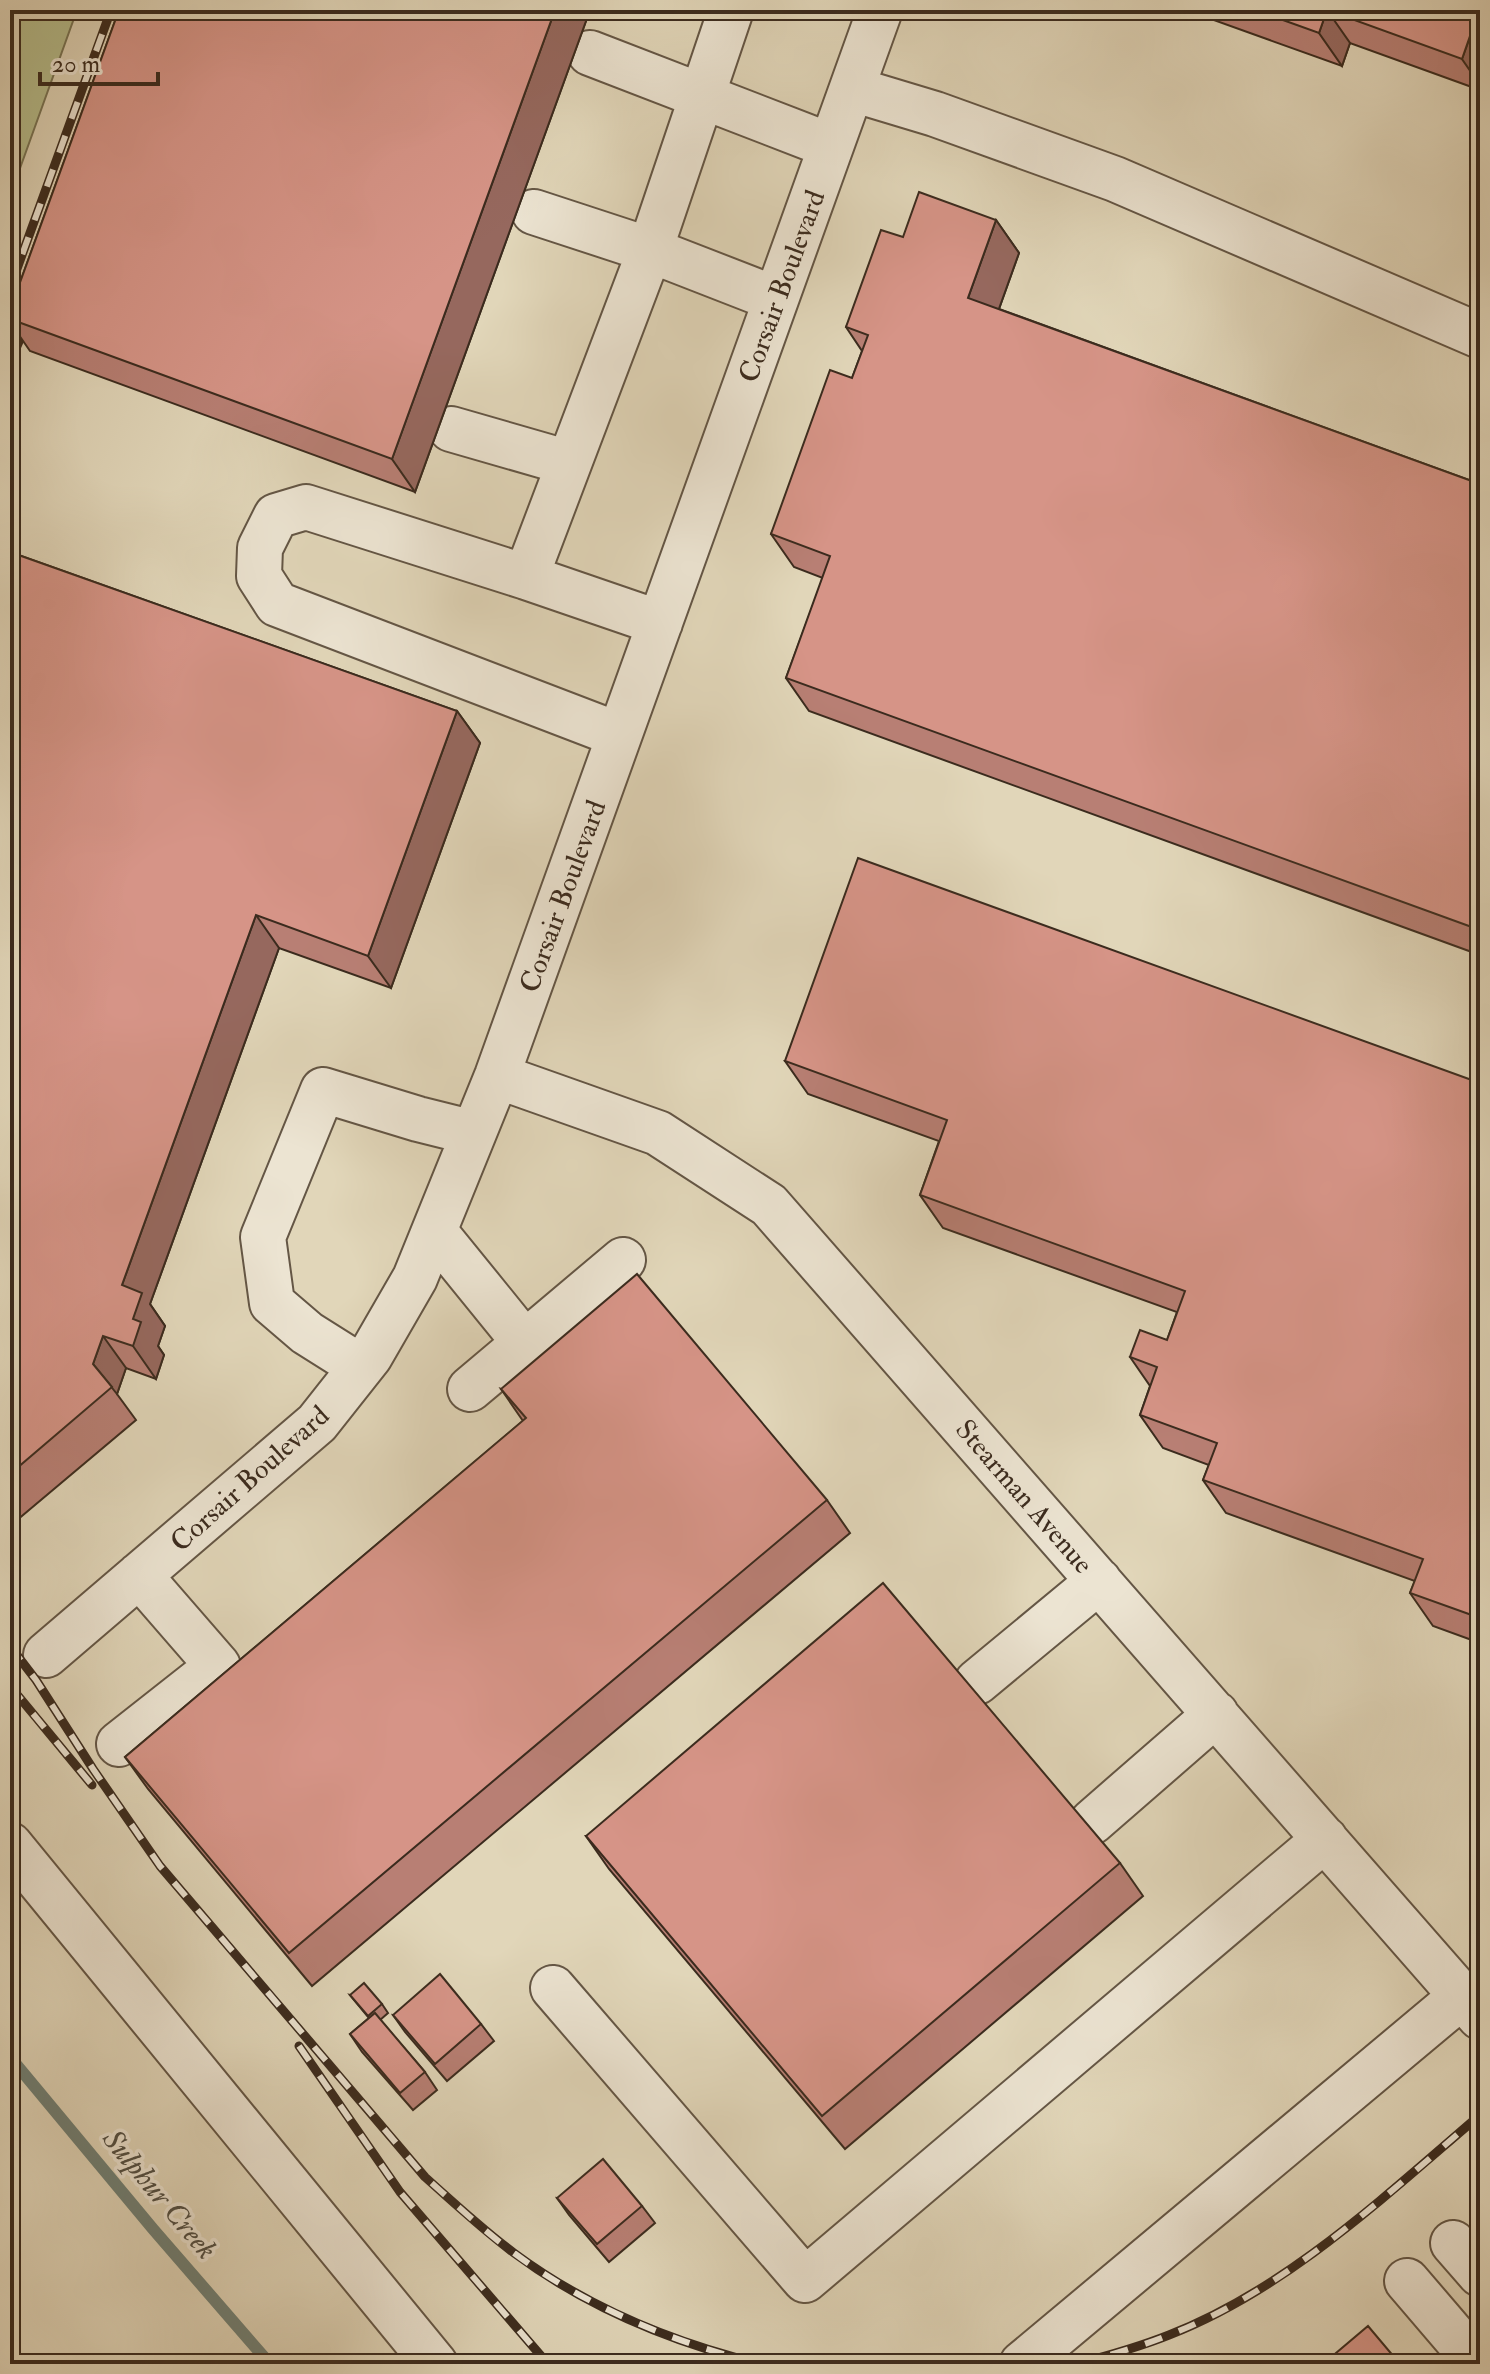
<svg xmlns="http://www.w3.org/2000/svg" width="1490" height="2374" viewBox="0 0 1490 2374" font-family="'IM FELL Double Pica',serif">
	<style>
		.green { fill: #b6bd8c; stroke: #787455; stroke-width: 2 }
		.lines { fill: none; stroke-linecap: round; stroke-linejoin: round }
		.stream { stroke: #708076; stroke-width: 12 }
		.minor-casing { stroke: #645645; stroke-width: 48 }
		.minor { stroke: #ece4d2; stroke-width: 44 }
		.rail-casing { stroke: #3b2b1e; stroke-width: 9 }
		.rail { stroke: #ece4d2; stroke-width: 6; stroke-dasharray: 18; stroke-linecap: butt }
		.wall { fill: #b87f74; stroke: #3b2b1e; stroke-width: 2 }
		.shaded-wall { fill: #96685e; stroke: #3b2b1e; stroke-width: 2 }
		.building { fill: #d69487; stroke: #3b2b1e; stroke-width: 2 }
		.labels { text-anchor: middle; stroke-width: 7; stroke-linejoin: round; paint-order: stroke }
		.street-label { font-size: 28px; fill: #3b2b1e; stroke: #ece4d2 }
		.water-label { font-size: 30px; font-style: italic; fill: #514e43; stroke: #ece4d2 }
	</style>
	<rect width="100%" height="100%" fill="#e1d6b9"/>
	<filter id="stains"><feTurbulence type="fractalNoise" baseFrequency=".0025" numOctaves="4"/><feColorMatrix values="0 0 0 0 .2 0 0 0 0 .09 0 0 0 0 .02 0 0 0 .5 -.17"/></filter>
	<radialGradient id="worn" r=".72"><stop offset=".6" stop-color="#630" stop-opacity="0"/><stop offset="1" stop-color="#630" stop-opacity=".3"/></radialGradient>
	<path class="green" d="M10,10H77L10,196Z"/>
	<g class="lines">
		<path class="stream" d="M10,2057L153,2229L270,2364"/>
		<defs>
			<path id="minor" d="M590,53L831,146
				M852,89L935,114L1115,179L1480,336
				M534,212L650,250L776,299
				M451,429L569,463
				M526,577L306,507L276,516L260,548L259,576L277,604L619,735
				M660,623L526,577L650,250L731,10
				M497,1076L658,1133L769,1205L1480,2017
				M435,1232L525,1343
				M361,1367L307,1333L272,1303L263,1237L323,1090L418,1119L474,1133
				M470,1389L623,1260
				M46,1655L317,1423L370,1356L415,1278L497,1076L880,10
				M977,1682L1099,1581
				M119,1744L218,1666L139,1575
				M1092,1822L1216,1714
				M10,1845L435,2364
				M553,1988L805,2280L1325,1839
				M1453,2243L1480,2274
				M1407,2281L1478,2364
				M1022,2364L1462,1996"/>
		</defs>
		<use href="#minor" class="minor-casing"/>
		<use href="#minor" class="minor"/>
		<defs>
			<path id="rail" d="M10,288L111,10
				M10,362L29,319
				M10,1646L36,1680L93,1769L160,1866L425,2177C454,2203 483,2230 514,2253C587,2307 674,2343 761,2364
				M10,1686L92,1785
				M299,2046L400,2192L548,2364
				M1076,2364C1107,2356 1139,2347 1169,2335C1287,2289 1385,2196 1480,2115"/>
		</defs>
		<use href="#rail" class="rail-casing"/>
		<use href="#rail" class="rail"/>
	</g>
	<path class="wall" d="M119,10H590L415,492L30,351L10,322V310Z
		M1203,10H1480V90L1350,43L1342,66L1208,18Z
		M996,220L1019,253L999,309L1480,484V955L809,711L786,678L823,578L794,567L771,534L852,378L862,351L846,327L903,237Z
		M10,552L457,711L480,743L391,988L279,948L150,1304L165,1326L158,1346L164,1355L156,1379L126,1368L117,1394L136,1420L10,1526Z
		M785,1061L1480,1083V1643L1433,1626L1410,1593L1415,1581L1226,1513L1203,1480L1209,1465L1163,1448L1140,1415L1150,1386L1130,1357L1167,1340L1177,1312L943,1228L920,1195L939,1141L808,1094Z
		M501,1389L827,1500L850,1533L312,1986L148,1789L125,1757L523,1421Z
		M586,1836L1120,1863L1143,1896L845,2149L609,1869Z
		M350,1995L382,2004L388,2013L380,2020L425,2072L437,2090L413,2110L362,2052L350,2034L369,2018Z
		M393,2015L481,2024L494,2041L447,2081L405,2032Z
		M557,2198L642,2206L655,2223L609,2262L569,2215Z"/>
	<path class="shaded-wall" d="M555,10H590L415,492L392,459Z
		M1327,10L1350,43L1342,66L1319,33Z
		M1480,10V85L1462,59Z
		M996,220L1019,253L991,331L968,298Z
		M457,711L480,743L391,988L368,956Z
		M256,915L279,948L150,1304L165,1326L158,1346L164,1355L156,1379L133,1346V1319L122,1285Z
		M103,1336L126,1368L117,1394L93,1364Z"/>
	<path class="building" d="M119,10H555L392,459L10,319V310Z
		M1255,10H1479L1462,59L1327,10L1319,33Z
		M919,192L996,220L968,298L1480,484V930L786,678L830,556L771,534L830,370L852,378L868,335L846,327L881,230L903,237Z
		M10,552L457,711L368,956L256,915L122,1285L142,1293L133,1319L141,1322L133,1346L103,1336L93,1364L112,1387L10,1474Z
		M858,858L1480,1083V1618L1410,1593L1423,1559L1203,1480L1217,1443L1140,1415L1157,1367L1130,1357L1140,1330L1167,1340L1185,1291L920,1195L947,1120L785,1061Z
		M637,1274L827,1500L289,1953L125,1757L526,1418L501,1389Z
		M883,1583L1120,1863L822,2116L586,1836Z
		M440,1974L481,2024L435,2064L393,2015Z
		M364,1983L382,2004L368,2016L350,1995Z
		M375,2013L425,2072L400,2093L350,2034Z
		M603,2159L642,2206L597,2244L557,2198Z
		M1368,2326L1400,2364H1323Z"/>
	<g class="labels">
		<g class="street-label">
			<text transform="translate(781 286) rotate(-70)" y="10">Corsair Boulevard</text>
			<text transform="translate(562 896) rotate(-70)" y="10">Corsair Boulevard</text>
			<text transform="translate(249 1478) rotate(-42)" y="10">Corsair Boulevard</text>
			<text transform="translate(1025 1496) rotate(49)" y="10">Stearman Avenue</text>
		</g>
		<g class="water-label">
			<text transform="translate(160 2194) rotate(50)" y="10">Sulphur Creek</text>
		</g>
	</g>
	<rect width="1490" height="2374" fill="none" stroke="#e1d6b9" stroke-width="40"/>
	<rect x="12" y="12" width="1466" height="2350" fill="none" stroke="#3b2b1e" stroke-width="4"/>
	<rect x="20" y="20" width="1450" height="2334" fill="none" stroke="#3b2b1e" stroke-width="2"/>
	<path d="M40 72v12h118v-12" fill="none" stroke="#3b2b1e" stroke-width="4"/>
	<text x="52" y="72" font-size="24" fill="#3b2b1e" stroke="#ece4d2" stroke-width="6" paint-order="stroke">20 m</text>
	<rect width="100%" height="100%" filter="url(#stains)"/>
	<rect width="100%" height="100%" fill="url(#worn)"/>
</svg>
